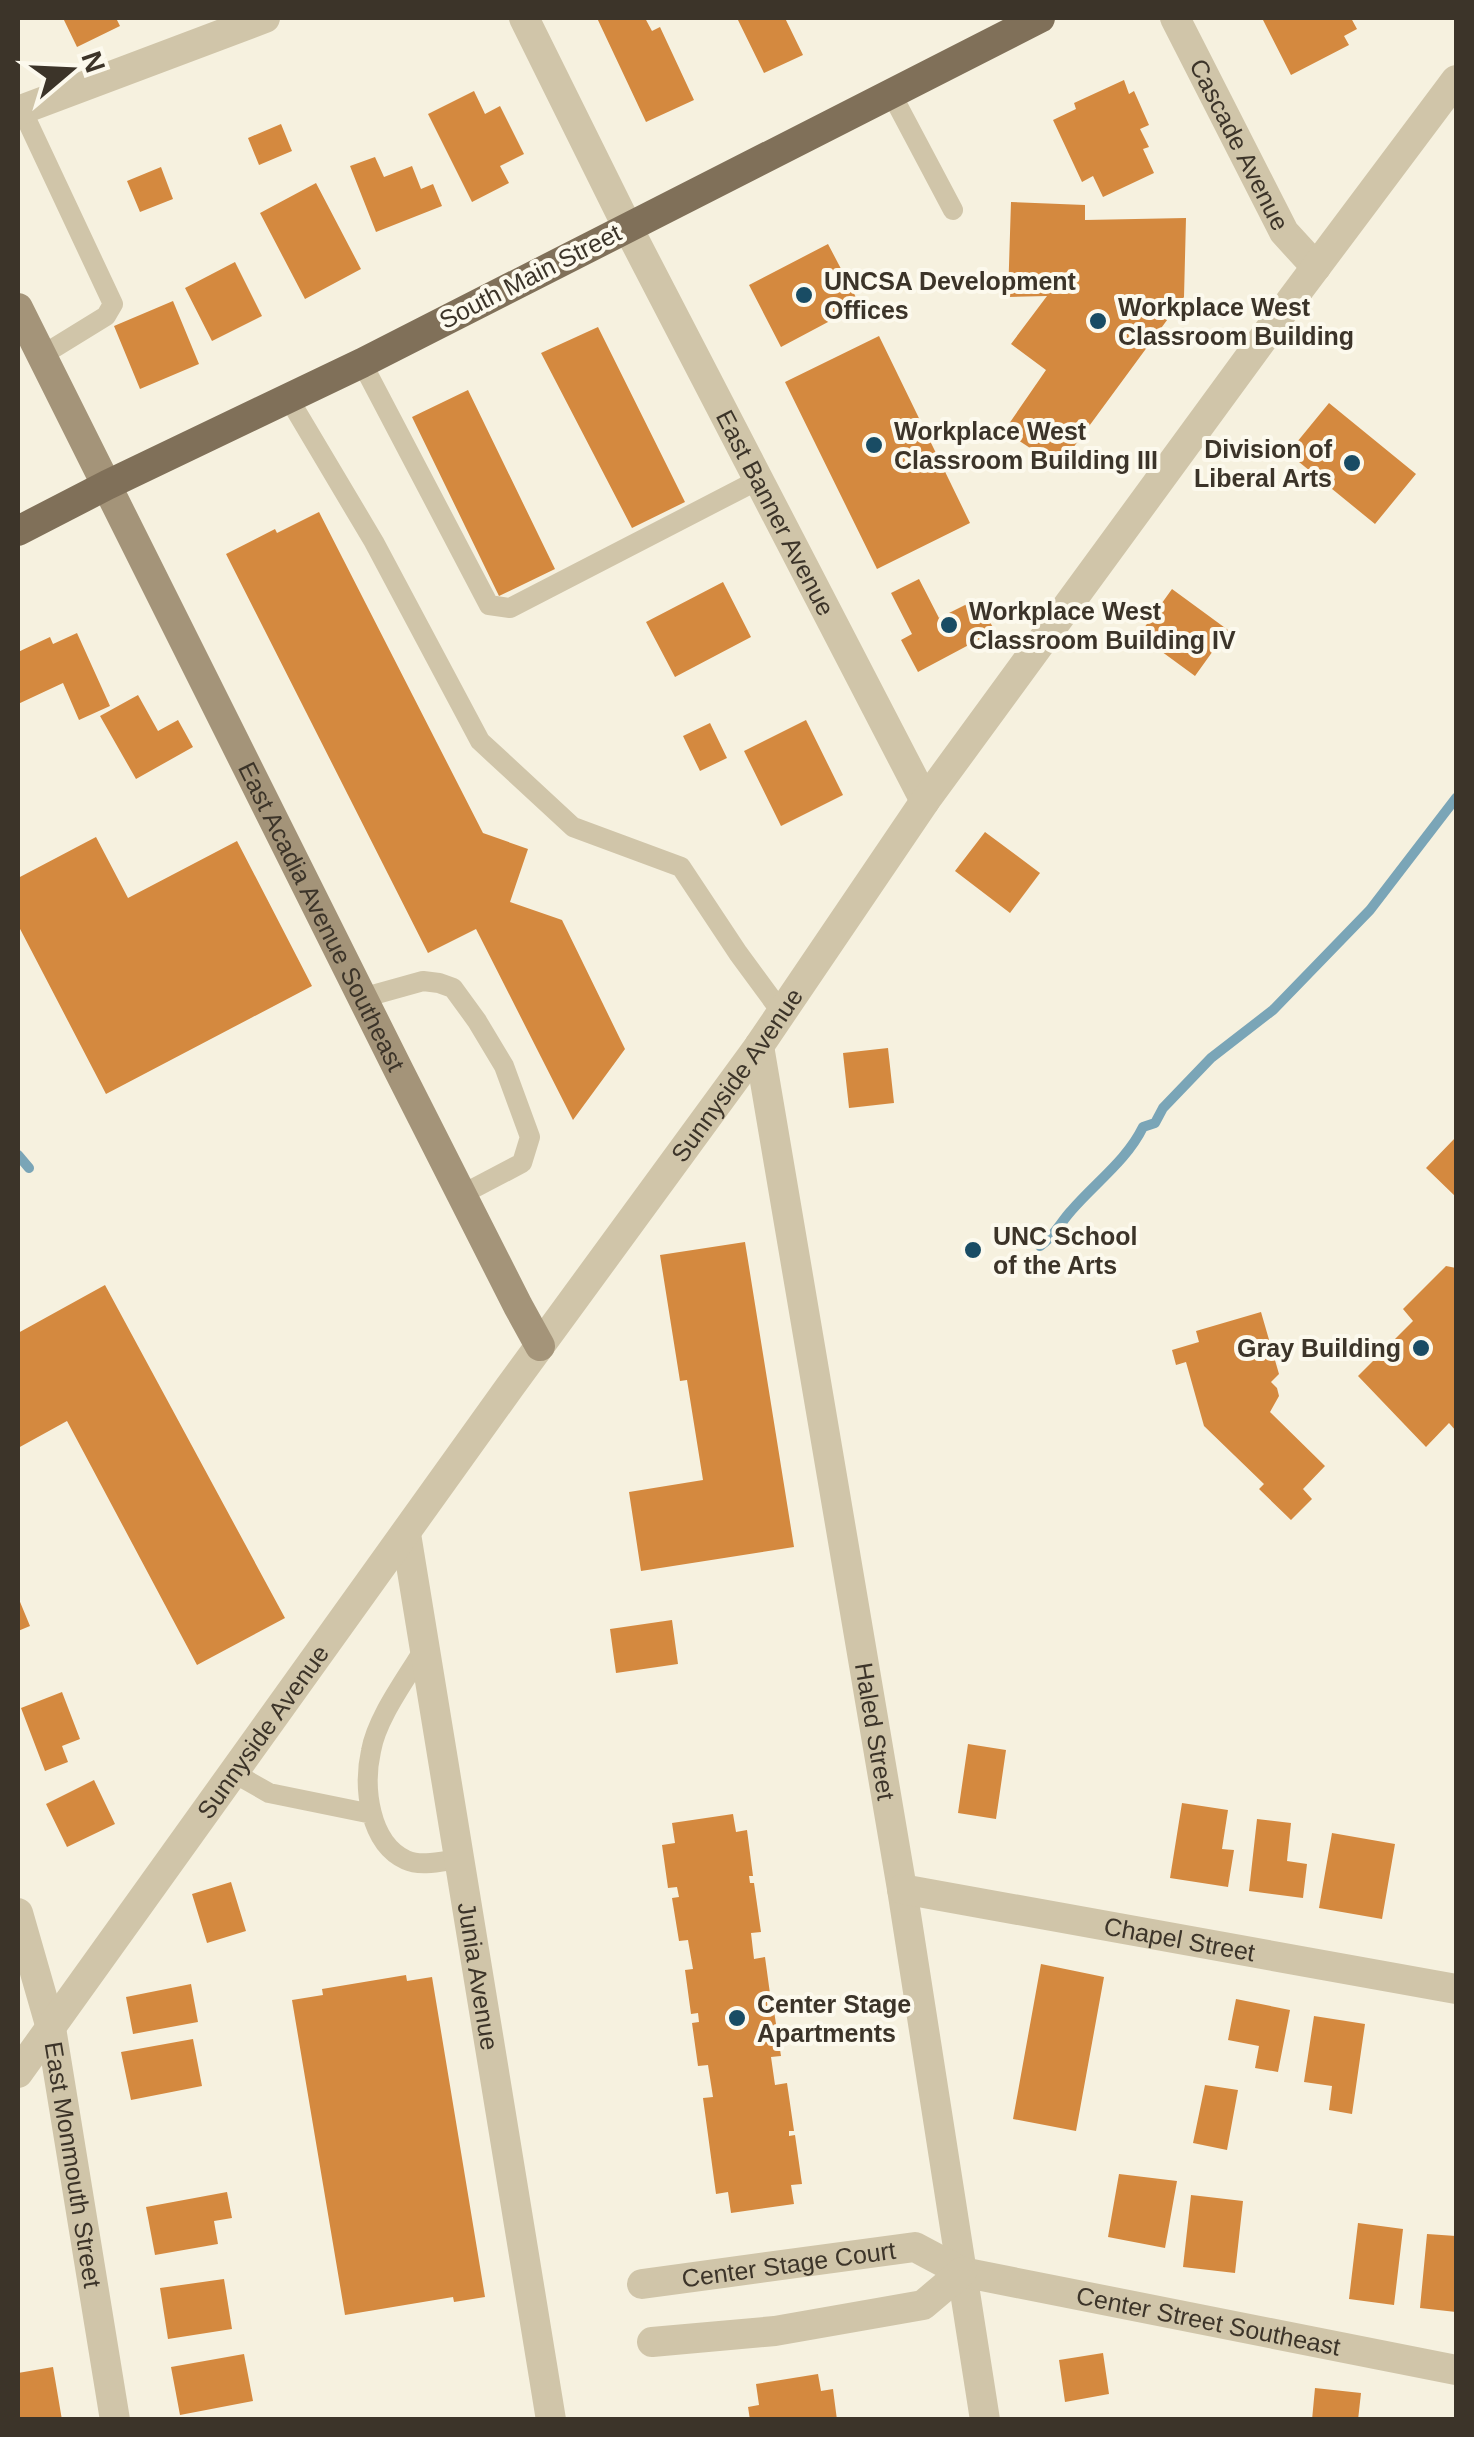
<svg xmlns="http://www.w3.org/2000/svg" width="1474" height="2437" viewBox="0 0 1474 2437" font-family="Helvetica,sans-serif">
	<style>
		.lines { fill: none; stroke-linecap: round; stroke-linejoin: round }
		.stream { stroke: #7aa5b7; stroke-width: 10 }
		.building { fill: #d4893f }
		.lane { stroke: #d0c5a9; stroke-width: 20 }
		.street { stroke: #d0c5a9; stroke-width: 30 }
		.secondary { stroke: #a49479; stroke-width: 30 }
		.primary { stroke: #807059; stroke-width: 30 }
		.poi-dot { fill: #194c64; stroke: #fcf9ed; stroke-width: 4 }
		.labels { text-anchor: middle; stroke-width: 8; stroke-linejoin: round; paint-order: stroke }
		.street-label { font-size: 25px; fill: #3c3429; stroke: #fcf9ed }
		.poi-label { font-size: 25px; font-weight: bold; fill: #3c3429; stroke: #fcf9ed; text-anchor: start }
	</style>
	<rect width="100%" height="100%" fill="#f6f1df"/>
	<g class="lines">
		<path class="stream" d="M18,1155L29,1168
			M1040,1246C1054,1237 1060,1223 1071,1211C1095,1183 1127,1160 1143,1127L1155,1123L1163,1108L1211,1058L1273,1010L1370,910L1456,798"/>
	</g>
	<path class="building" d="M63,18H116L120,26L77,47Z
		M597,18H645L652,31L660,27L694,100L646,122Z
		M737,18H785L803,55L764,73Z
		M1262,18H1351L1357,29L1344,36L1349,45L1291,75Z
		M1124,80L1129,94L1134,91L1149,125L1140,129L1149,147L1143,149L1154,173L1103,197L1093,176L1082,182L1053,120L1076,109L1074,103Z
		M474,91L485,114L500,106L524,154L500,166L509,183L472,202L428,114Z
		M281,124L292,151L259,165L248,138Z
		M375,157L384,177L412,166L421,189L433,184L442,206L376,232L350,166Z
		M161,167L173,199L140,212L127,181Z
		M316,183L361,269L305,299L260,213Z
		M1011,202L1085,205V220L1186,218L1184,297L1059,467L1004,431L1046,370L1011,344L1047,296L1008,297Z
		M828,244L860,305L781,347L749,285Z
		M235,262L262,316L212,341L185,288Z
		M173,301L199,364L140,389L114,326Z
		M598,327L685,502L632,528L541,353Z
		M879,336L970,523L877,569L785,382Z
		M468,390L555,569L499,596L412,417Z
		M1329,403L1416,474L1375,524L1288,453Z
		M319,512L483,833L528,849L510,902L562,920L625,1049L573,1120L476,929L428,953L226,554L275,529L277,533Z
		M919,579L939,618L977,599L995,631L918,672L901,640L912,634L891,593Z
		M723,582L751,637L675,677L646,622Z
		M1172,589L1228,630L1195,676L1139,635Z
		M77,633L110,706L79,720L63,683L18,704V652L50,637L53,644Z
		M138,695L158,731L178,720L193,747L136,779L100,716Z
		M806,720L843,795L781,826L744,751Z
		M710,723L727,758L700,771L683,736Z
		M985,832L1040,873L1010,913L955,871Z
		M96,837L128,898L237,841L312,986L106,1094L18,925V878Z
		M888,1048L894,1103L849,1108L843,1053Z
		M1456,1137V1197L1426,1168Z
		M745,1242L794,1547L641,1571L629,1492L703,1480L687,1380L680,1381L660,1255Z
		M1446,1266L1456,1268V1431L1449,1423L1426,1447L1358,1376L1413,1321L1403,1309Z
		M105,1285L285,1618L197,1665L67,1421L18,1448V1333Z
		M1261,1312L1279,1374L1271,1382L1277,1388L1279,1396L1270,1412L1325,1466L1303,1489L1312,1499L1291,1520L1259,1489L1264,1484L1204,1426L1186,1362L1176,1365L1172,1350L1199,1342L1196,1331Z
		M18,1597L30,1626L18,1631Z
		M672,1620L678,1664L616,1673L610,1629Z
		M62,1692L80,1739L62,1746L68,1762L45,1771L21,1708Z
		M968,1744L1006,1750L996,1819L958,1813Z
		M94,1780L115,1824L67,1847L46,1804Z
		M1182,1803L1228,1810L1222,1849L1234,1850L1228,1887L1170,1878Z
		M733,1814L736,1832L747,1830L753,1876H749L750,1883H754L761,1932L751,1933L754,1959L765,1957L771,2001L767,2002L768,2011H774L781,2056L771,2057L775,2085L787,2083L794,2131H789V2136L795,2135L802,2184L791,2185L794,2204L731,2213L728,2192L716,2194L703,2098L713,2097L708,2065L698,2066L692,2023L699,2022L698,2013L691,2014L685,1970L693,1969L688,1940L679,1941L672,1898L679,1897L677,1887L668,1888L662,1845L675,1843L672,1823Z
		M1257,1819L1291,1823L1287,1861L1307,1864L1303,1898L1249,1891Z
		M1332,1833L1395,1844L1382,1919L1319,1908Z
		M231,1882L246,1931L207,1943L192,1894Z
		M1041,1964L1104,1977L1076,2131L1013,2119Z
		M406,1975L407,1981L432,1977L485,2297L454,2302L453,2297L345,2315L292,2000L323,1995L322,1989Z
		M191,1984L198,2022L133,2034L126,1997Z
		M1236,1999L1290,2010L1278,2072L1255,2068L1259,2046L1228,2040Z
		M1314,2016L1365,2024L1352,2114L1329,2110L1332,2086L1304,2082Z
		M193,2039L202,2086L131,2100L121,2052Z
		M1205,2085L1238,2090L1227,2150L1193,2143Z
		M1119,2174L1177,2181L1165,2248L1108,2237Z
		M227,2192L232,2218L214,2221L218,2244L155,2255L146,2207Z
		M1191,2195L1243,2201L1235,2273L1183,2267Z
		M1358,2223L1403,2229L1394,2305L1349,2299Z
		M1427,2234L1456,2236V2312L1420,2308Z
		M224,2279L232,2329L168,2339L160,2288Z
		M1103,2353L1109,2394L1065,2402L1059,2360Z
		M244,2354L253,2401L180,2415L171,2367Z
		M53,2367L62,2420H18V2373Z
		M818,2374L821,2391L833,2389L837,2420H750L748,2407L759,2405L756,2384Z
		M1315,2388L1361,2393L1358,2420H1312Z"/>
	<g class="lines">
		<path class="lane" d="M891,93L953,210
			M22,110L113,304L106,316L41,356
			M362,363L489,605L510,608L758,480
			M289,399L374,542L480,741L573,827L681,867L738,953L782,1013
			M362,998L423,981L439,983L453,988L477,1021L504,1066L530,1137L522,1163L461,1195
			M424,1649C407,1678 377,1717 371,1751C363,1787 369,1843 406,1860C421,1867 443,1861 459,1859
			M234,1773L269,1793L372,1814"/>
		<g class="street">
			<path id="s1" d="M524,18L627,226L925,801"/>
			<path id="s2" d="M1175,18L1284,232L1316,267"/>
			<path d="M18,111L265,18"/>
			<path id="s3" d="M759,1046L902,1889L985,2420"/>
			<path id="s4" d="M406,1534L551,2420"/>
			<path id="s5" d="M902,1889L1456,1989"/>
			<path id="s6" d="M18,1913L51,2028L115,2420"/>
			<path id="s7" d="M18,2073L509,1388L759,1046L925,801L1292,299L1456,80"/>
			<path id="s8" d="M642,2284L915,2247L962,2272L1456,2370"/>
			<path d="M652,2342L775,2331L923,2305L962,2272"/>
		</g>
		<path class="secondary" id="s9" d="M18,308L399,1071L518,1306L540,1346"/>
		<path class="primary" d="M18,531L107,485L362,363L1040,18"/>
	</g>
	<g class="poi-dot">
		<circle cx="804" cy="295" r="10"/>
		<circle cx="1098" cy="321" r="10"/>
		<circle cx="874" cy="445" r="10"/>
		<circle cx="1352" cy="463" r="10"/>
		<circle cx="949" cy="625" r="10"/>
		<circle cx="973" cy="1250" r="10"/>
		<circle cx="1421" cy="1348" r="10"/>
		<circle cx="737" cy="2018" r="10"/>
	</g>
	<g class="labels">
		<g class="street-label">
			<text dy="9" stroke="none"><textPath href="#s2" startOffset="142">Cascade Avenue</textPath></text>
			<text transform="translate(530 276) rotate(-27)" y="9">South Main Street</text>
			<text dy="9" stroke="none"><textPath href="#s1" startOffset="555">East Banner Avenue</textPath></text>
			<text dy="9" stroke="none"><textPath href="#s9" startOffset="680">East Acadia Avenue Southeast</textPath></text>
			<text dy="9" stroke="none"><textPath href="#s7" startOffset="1230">Sunnyside Avenue</textPath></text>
			<text dy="9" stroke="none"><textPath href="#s3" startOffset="695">Haled Street</textPath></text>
			<text dy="9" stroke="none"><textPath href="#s7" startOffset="420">Sunnyside Avenue</textPath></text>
			<text dy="9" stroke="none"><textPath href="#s5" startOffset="282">Chapel Street</textPath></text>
			<text dy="9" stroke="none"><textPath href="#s4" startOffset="448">Junia Avenue</textPath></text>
			<text dy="9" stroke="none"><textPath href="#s6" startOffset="258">East Monmouth Street</textPath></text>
			<text dy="9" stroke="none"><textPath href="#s8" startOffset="148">Center Stage Court</textPath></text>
			<text dy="9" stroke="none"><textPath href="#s8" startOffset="580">Center Street Southeast</textPath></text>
		</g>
		<g class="poi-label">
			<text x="824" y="290">UNCSA Development<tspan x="824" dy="29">Offices</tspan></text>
			<text x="1118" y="316">Workplace West<tspan x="1118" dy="29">Classroom Building</tspan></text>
			<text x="894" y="440">Workplace West<tspan x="894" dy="29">Classroom Building III</tspan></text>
			<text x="1332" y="458" text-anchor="end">Division of<tspan x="1332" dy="29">Liberal Arts</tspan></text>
			<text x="969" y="620">Workplace West<tspan x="969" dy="29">Classroom Building IV</tspan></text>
			<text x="993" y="1245">UNC School<tspan x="993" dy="29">of the Arts</tspan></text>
			<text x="1401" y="1357" text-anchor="end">Gray Building</text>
			<text x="757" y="2013">Center Stage<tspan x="757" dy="29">Apartments</tspan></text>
		</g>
	</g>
	<rect width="1474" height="2437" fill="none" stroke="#3c3429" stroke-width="40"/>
	<g transform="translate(70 70) rotate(71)" stroke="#fcf9ed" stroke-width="8" paint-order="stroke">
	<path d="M0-8L18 38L0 25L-18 38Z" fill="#3c3429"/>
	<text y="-15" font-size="28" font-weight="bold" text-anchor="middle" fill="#3c3429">N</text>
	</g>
</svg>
